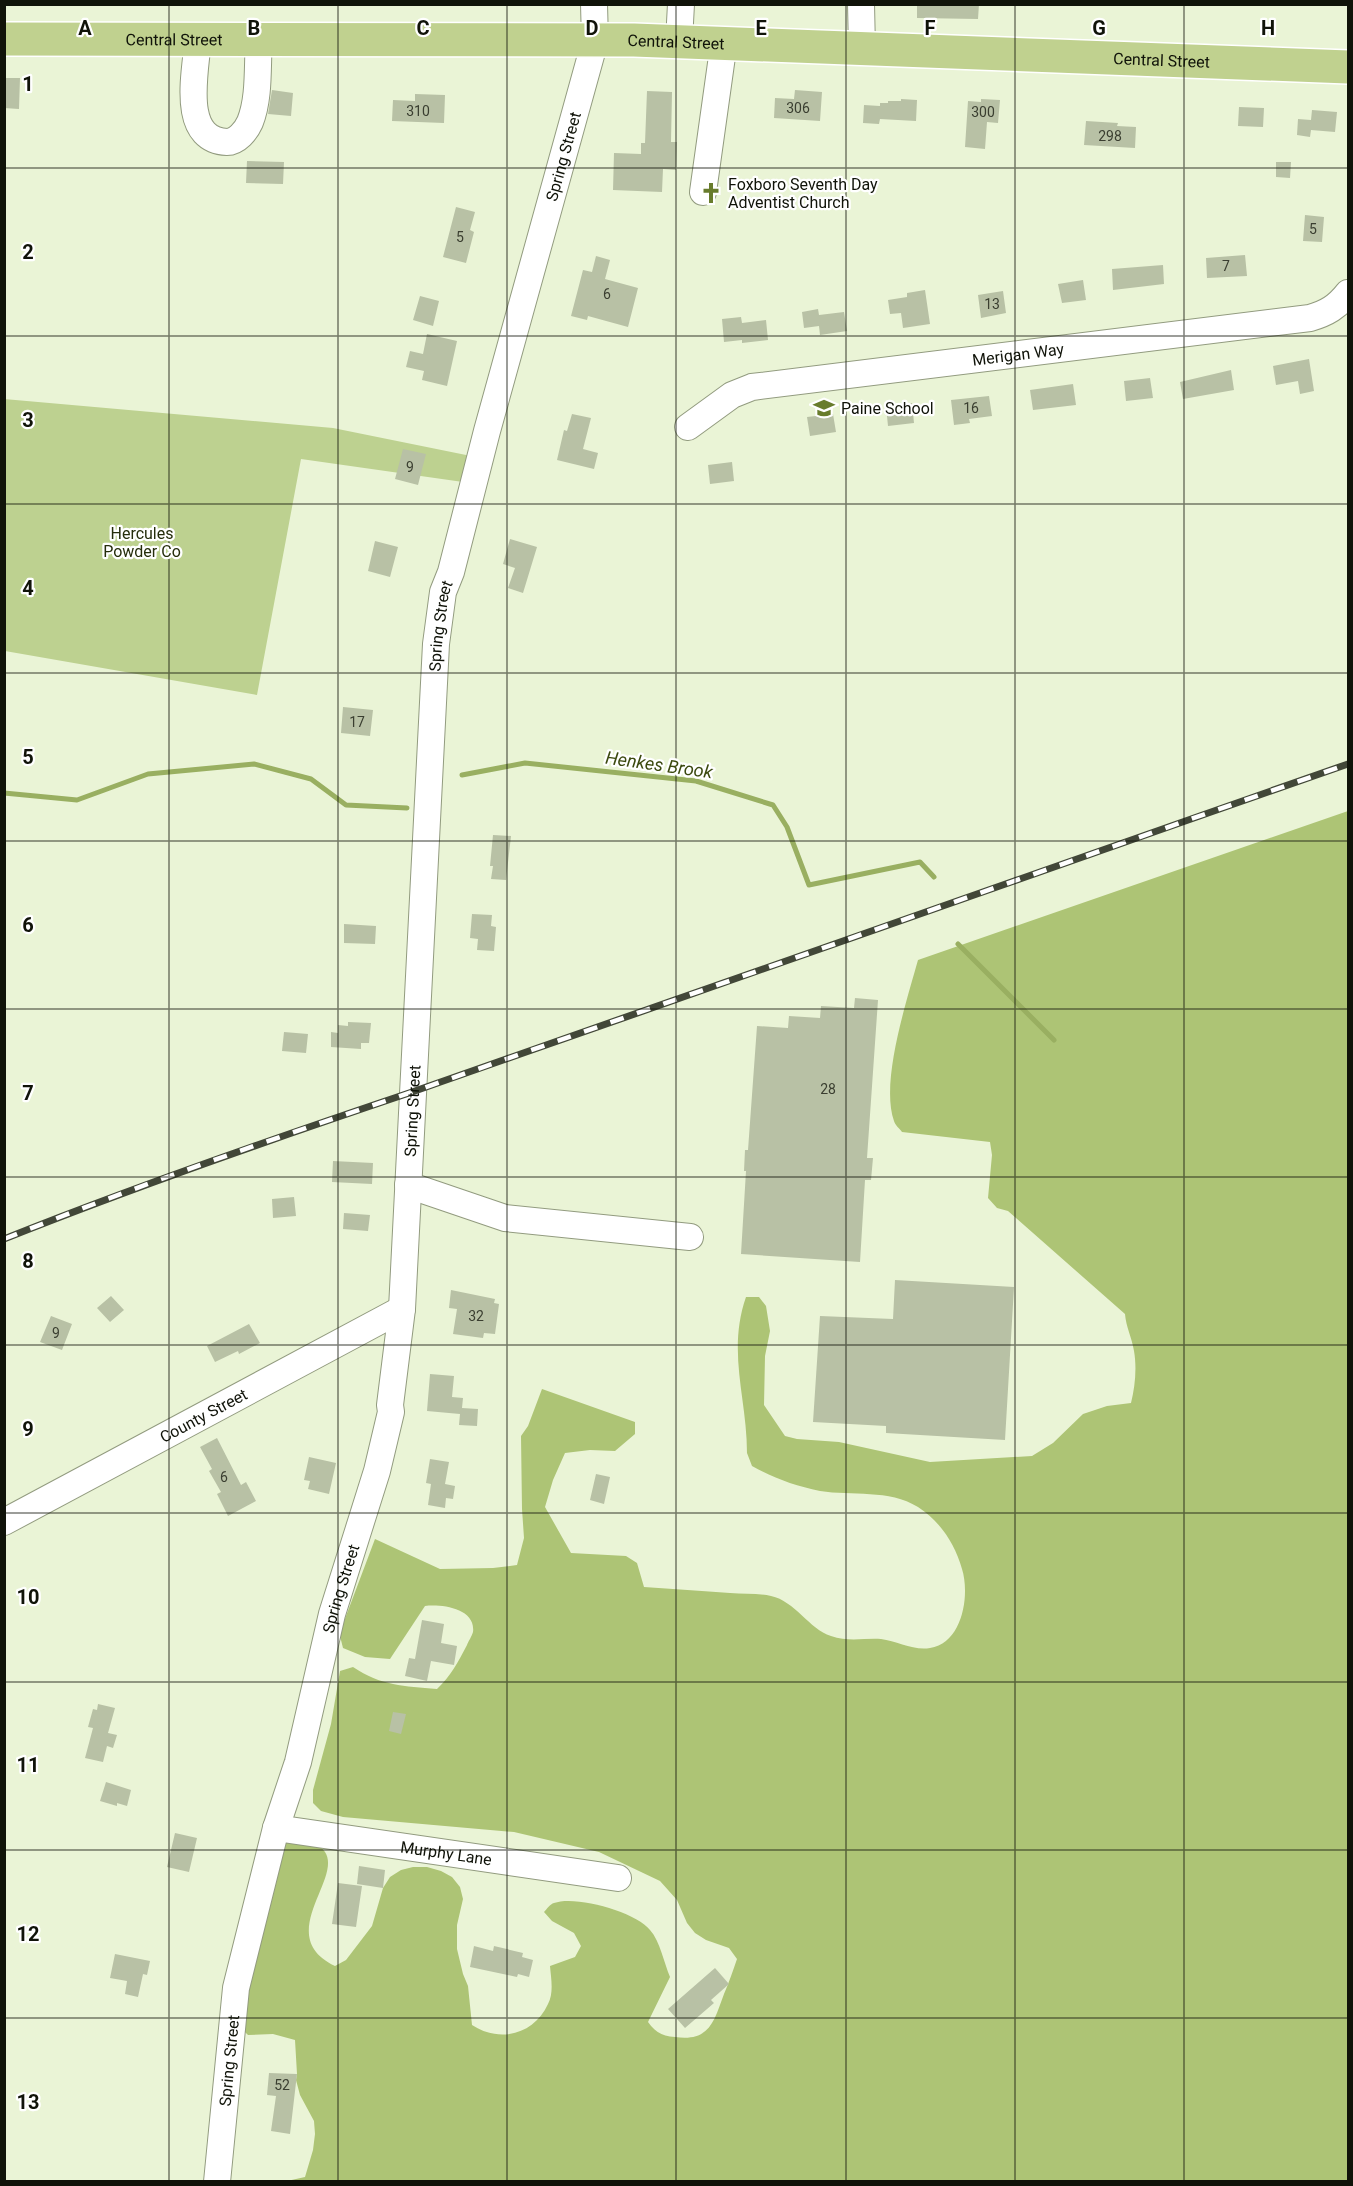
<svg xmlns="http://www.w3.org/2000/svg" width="1353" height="2186" viewBox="0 0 1353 2186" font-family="Roboto,sans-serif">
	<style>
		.green { fill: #bdd190 }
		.forest { fill: #adc475 }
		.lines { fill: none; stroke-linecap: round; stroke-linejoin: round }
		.stream { stroke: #99af61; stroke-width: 5 }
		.building { fill: #b8c1a5 }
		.minor-casing { stroke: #929b7f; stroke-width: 28 }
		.major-casing { stroke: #fff; stroke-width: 36 }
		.minor { stroke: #fff; stroke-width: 26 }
		.major { stroke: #c0d18f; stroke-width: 33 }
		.rail-casing { stroke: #424738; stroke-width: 7 }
		.rail { stroke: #fff; stroke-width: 4.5; stroke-dasharray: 14; stroke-linecap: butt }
		.grid { fill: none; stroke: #101309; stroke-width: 1.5; stroke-opacity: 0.55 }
		.labels { text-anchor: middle; stroke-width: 4.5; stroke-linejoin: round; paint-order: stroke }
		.number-label { font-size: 14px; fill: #3a3e30 }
		.street-label { font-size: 16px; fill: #101309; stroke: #fff }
		.poi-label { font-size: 16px; fill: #101309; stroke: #fff; text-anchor: start }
		.park-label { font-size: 16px; fill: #252d0b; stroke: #fff }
		.water-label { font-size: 18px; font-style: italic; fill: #3b490f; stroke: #fff }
		.grid-label { font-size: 20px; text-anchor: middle; font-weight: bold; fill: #101309; stroke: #fff; stroke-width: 4.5; stroke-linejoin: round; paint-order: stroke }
	</style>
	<rect width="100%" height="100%" fill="#eaf4d6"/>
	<path class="green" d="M4,399L333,428L471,456L463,482L301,459L257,695L5,651Z"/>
	<path class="forest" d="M1348,811V2181H287L305,2177L313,2150L315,2134L314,2121L300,2095L296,2080L297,2074L295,2040L273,2034L248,2035L240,2027L287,1836C299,1839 318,1841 325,1852C343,1879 273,1936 335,1966L346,1960L372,1926L383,1888L390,1877L401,1870L413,1867H427L441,1871L452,1877L460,1887L463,1899L457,1925V1949L463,1974L468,1986L472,2025C499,2043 534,2035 548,2004C554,1993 551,1978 550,1966L575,1957L581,1946L574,1933L552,1921L544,1912C547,1909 550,1904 554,1903C576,1895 636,1912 650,1930C660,1941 664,1963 670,1977L648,2022C655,2032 662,2036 675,2037C710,2042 714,2021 724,1994C729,1982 733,1971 737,1959L729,1948L706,1940L695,1933L687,1923L677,1900L660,1881L599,1852L514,1832L343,1817L321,1811L313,1803V1790L331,1724L340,1671L353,1667C381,1686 404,1686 437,1689C451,1676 458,1662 467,1645C468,1642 472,1636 473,1632C476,1608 441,1604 425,1606L390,1659L365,1657L343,1648L340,1636L343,1624L375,1539L440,1569L493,1568L517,1565L524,1538L522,1509L521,1436L528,1426L542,1389L635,1422V1434L615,1451L590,1450L565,1453L553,1480L545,1507L571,1553L626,1556L637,1563L644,1587C673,1589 702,1591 730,1593C744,1594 758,1593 771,1596C795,1601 809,1629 831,1636C848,1642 864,1638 881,1639C897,1641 914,1651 930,1648C963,1643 970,1594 962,1569C955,1544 940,1521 918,1507C889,1489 852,1496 820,1491C795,1486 773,1478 752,1466L747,1453C747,1398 727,1352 746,1297H759L766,1306L770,1331L765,1356L764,1405L785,1436L797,1439L839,1442L930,1462L1032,1456L1053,1443L1083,1414L1107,1406L1131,1403C1135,1387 1137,1368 1134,1351C1132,1338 1126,1327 1125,1314L1008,1211L997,1208L988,1198L992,1155L990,1142L902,1132C900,1129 895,1125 894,1121C880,1082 907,1000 918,960Z"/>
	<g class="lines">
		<path class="stream" d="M462,775L525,763L696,781L773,805L787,827L809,885L920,862L934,877
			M4,793L77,800L148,774L254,764L311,779L346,805L407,808
			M958,944L1054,1040"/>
	</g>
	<path class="building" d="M917,4H979L978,19L917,18Z
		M4,78H20L19,109L4,108Z
		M272,90L293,93L291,116L268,114Z
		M795,90L822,92L820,121L774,118L775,98L794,99Z
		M647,91L672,92L671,142H677L676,170L663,169L662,192L613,190L614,153L641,154V143H645Z
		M415,94L445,95L444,123L392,121L393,100L415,101Z
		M901,99L917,100L916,121L880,119L879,124L863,123L864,105L880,106V103H888V101H901Z
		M981,99L1000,100L998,123L987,122L985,149L965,147L968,101L981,102Z
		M1239,107L1264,108L1263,127L1238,126Z
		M1312,110L1337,112L1335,132L1311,130L1310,137L1297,135L1298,119L1311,120Z
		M1086,121L1118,123L1117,126L1136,127L1135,148L1084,145Z
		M247,161L284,162L283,184L246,183Z
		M1276,162H1291L1290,178L1276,177Z
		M456,207L475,212L470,230L474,232L466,263L443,257Z
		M1305,215L1324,217L1322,242L1303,241Z
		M1245,255L1247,276L1207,278L1206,258Z
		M596,256L610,260L605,279L638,288L628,327L588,316L587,320L571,316L583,270L592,272Z
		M1163,265L1164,284L1113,290L1112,269Z
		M1083,280L1086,300L1062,303L1058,284Z
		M925,290L930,324L903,328L901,313L890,314L888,300L907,297V293Z
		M1003,291L1006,313L981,318L978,295Z
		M420,296L439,301L433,326L413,320Z
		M818,309L819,315L844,312L847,331L820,335L819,326L804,328L802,312Z
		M741,317L742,323L766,320L768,340L742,343V340L724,342L722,319Z
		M427,334L457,341L447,386L422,380L424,371L406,367L410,351L423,354Z
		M1309,359L1314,391L1300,394L1298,381L1276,385L1273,366Z
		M1231,370L1234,390L1183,399L1180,382Z
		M1150,378L1153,398L1126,401L1124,381Z
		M1073,384L1076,405L1033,410L1030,390Z
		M989,396L992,416L969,419L970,423L954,425L951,400Z
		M912,403L914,423L888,426L886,406Z
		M572,414L591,418L583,449L598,453L594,469L557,460L564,430L567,431Z
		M833,414L836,432L810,436L807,417Z
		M403,449L426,454L418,485L395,479Z
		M732,462L734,481L710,484L708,465Z
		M510,539L537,547L523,593L508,588L515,568L503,564Z
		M375,541L398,547L390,577L368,571Z
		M343,707L373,710L370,736L341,733Z
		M493,835L511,836L506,880L491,879L493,866H490Z
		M472,914L492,915L491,926L496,927L494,951L477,950L478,939L470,938Z
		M344,924L376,926L375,944L344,943Z
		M855,998L878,1000L867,1158H873L871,1180H865L860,1262L741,1254L746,1171H744L745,1150H748L757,1026L788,1028L789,1016L820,1018L821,1006L854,1008Z
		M348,1022L371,1023L369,1043H361V1049L331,1047V1032L338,1033V1025L348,1026Z
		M284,1032L308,1034L306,1053L282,1051Z
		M333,1161L373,1163L372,1184L332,1182Z
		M294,1197L296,1216L273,1218L272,1199Z
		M344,1213L370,1215L368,1231L343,1229Z
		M895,1280L1014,1287L1005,1440L886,1433V1426L813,1422L820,1316L893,1319Z
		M451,1290L495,1299L494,1303L499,1304L495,1334L484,1333L483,1338L453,1334L457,1309L449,1308Z
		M111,1296L124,1310L110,1322L97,1308Z
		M51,1316L72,1324L62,1350L40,1342Z
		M249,1324L260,1343L239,1354L238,1351L215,1362L207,1346Z
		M430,1374L454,1376L452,1397L463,1398L462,1408L478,1409L477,1426L459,1425L460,1414L427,1411Z
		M217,1438L241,1485L246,1482L256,1501L228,1516L217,1494L221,1492L209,1471L212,1469L200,1447Z
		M309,1457L336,1463L329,1494L308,1489L310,1481L304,1480Z
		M430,1459L449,1462L445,1484L455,1486L453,1499L446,1498L445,1508L428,1505L431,1484L426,1483Z
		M596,1474L610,1477L604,1504L590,1500Z
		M422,1620L444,1624L441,1643L457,1646L454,1665L431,1661L427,1681L405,1676L409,1658L415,1659Z
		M98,1704L115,1708L108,1733L117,1735L113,1748L107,1746L103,1762L85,1758L93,1728L88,1727L93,1709L97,1710Z
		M393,1712L406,1714L401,1734L389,1731Z
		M106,1782L131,1790L127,1806L117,1803V1806L100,1801Z
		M175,1833L197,1838L189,1872L167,1867Z
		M359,1866L385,1870L383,1888L357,1884Z
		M338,1883L362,1886L356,1927L332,1924Z
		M474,1946L493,1951L494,1946L523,1953L522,1957L533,1960L529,1977L518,1974L517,1977L470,1967Z
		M115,1954L150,1961L147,1975L143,1974L138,1997L125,1994L127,1981L110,1978Z
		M715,1968L729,1984L711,2000L714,2003L685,2028L668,2009Z
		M269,2073L297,2074L290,2134L271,2131L276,2096L267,2095Z"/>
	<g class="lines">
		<defs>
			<g id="minor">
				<path d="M861,4L862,48"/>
				<path d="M198,39C196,70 179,140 227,142C237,142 246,131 250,122C260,97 257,65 259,39"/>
				<path d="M679,41L681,4"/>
				<path d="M703,192L724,42"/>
				<path id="s1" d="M688,427L732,395L752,387L1310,318C1327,313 1337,307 1348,293"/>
				<path d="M408,1185L505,1218L690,1237"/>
				<path id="s2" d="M4,1522L402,1309"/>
				<path id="s3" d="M276,1828L618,1878"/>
				<path id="s4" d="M217,2182L236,1988L276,1828L298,1762L332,1614L377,1471L391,1412L390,1405L402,1309L436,644L443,592L451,572L487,431L595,41L594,4"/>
			</g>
			<g id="major">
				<path id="s5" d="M4,39L634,40L1348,67"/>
			</g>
		</defs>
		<use href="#minor" class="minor-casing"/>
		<use href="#major" class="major-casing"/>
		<use href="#minor" class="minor"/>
		<use href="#major" class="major"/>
		<defs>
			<path id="rail" d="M4,1239C139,1185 275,1138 412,1092L1348,764"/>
		</defs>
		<use href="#rail" class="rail-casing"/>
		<use href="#rail" class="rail"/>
	</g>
	<path class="grid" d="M169,4V2182M338,4V2182M507,4V2182M676,4V2182M846,4V2182M1015,4V2182M1184,4V2182M4,168H1348M4,336H1348M4,504H1348M4,673H1348M4,841H1348M4,1009H1348M4,1177H1348M4,1345H1348M4,1513H1348M4,1682H1348M4,1850H1348M4,2018H1348"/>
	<defs>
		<symbol id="church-bare" viewBox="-9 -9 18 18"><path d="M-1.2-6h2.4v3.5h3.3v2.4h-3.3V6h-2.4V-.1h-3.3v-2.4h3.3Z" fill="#687c2c" stroke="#fff" stroke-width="2.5" paint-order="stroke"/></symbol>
		<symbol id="school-bare" viewBox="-9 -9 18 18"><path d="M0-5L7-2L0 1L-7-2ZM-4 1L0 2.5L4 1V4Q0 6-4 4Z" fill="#687c2c" stroke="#fff" stroke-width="2.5" paint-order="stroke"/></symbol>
	</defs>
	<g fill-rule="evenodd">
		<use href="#church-bare" x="696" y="178" width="30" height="30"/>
		<use href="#school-bare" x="809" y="393" width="30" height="30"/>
	</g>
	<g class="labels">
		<g class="number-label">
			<text x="798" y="113">306</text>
			<text x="418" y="116">310</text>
			<text x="983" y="117">300</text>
			<text x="1110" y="141">298</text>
			<text x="1313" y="234">5</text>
			<text x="460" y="242">5</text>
			<text x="1226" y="271">7</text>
			<text x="607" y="299">6</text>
			<text x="992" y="309">13</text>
			<text x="971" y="413">16</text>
			<text x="410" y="472">9</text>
			<text x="357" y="727">17</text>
			<text x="828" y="1094">28</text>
			<text x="476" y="1321">32</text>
			<text x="56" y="1338">9</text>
			<text x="224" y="1482">6</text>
			<text x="282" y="2090">52</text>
		</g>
		<g class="street-label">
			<text dy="6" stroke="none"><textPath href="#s5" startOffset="170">Central Street</textPath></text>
			<text dy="6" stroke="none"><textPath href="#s5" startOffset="672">Central Street</textPath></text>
			<text dy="6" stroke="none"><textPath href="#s5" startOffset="1158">Central Street</textPath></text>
			<text dy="6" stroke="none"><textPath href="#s4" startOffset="2066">Spring Street</textPath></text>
			<text dy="6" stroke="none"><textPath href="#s1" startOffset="344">Merigan Way</textPath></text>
			<text dy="6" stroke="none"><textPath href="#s4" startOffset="1580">Spring Street</textPath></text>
			<text dy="6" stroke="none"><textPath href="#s4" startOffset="1094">Spring Street</textPath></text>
			<text dy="6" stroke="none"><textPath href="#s2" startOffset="226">County Street</textPath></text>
			<text dy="6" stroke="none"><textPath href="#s4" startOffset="608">Spring Street</textPath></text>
			<text dy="6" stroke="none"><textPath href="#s3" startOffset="172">Murphy Lane</textPath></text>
			<text dy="6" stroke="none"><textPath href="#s4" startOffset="122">Spring Street</textPath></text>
		</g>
		<g class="poi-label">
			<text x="728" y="190">Foxboro Seventh Day<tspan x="728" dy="18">Adventist Church</tspan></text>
			<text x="841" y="414">Paine School</text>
		</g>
		<g class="park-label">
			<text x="142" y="539">Hercules<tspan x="142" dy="18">Powder Co</tspan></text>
		</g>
		<g class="water-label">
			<text transform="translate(659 765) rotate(8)" y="6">Henkes Brook</text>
		</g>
	</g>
	<g class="grid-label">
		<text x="85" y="35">A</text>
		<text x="254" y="35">B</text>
		<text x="423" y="35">C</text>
		<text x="592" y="35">D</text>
		<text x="761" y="35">E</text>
		<text x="930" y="35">F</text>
		<text x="1099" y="35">G</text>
		<text x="1268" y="35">H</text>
		<text x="28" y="91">1</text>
		<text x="28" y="259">2</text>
		<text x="28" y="427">3</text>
		<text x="28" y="595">4</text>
		<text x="28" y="764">5</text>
		<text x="28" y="932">6</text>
		<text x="28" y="1100">7</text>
		<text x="28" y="1268">8</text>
		<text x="28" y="1436">9</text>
		<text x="28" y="1604">10</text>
		<text x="28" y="1772">11</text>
		<text x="28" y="1941">12</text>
		<text x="28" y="2109">13</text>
	</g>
	<rect width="1353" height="2186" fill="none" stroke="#101309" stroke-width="12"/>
</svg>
